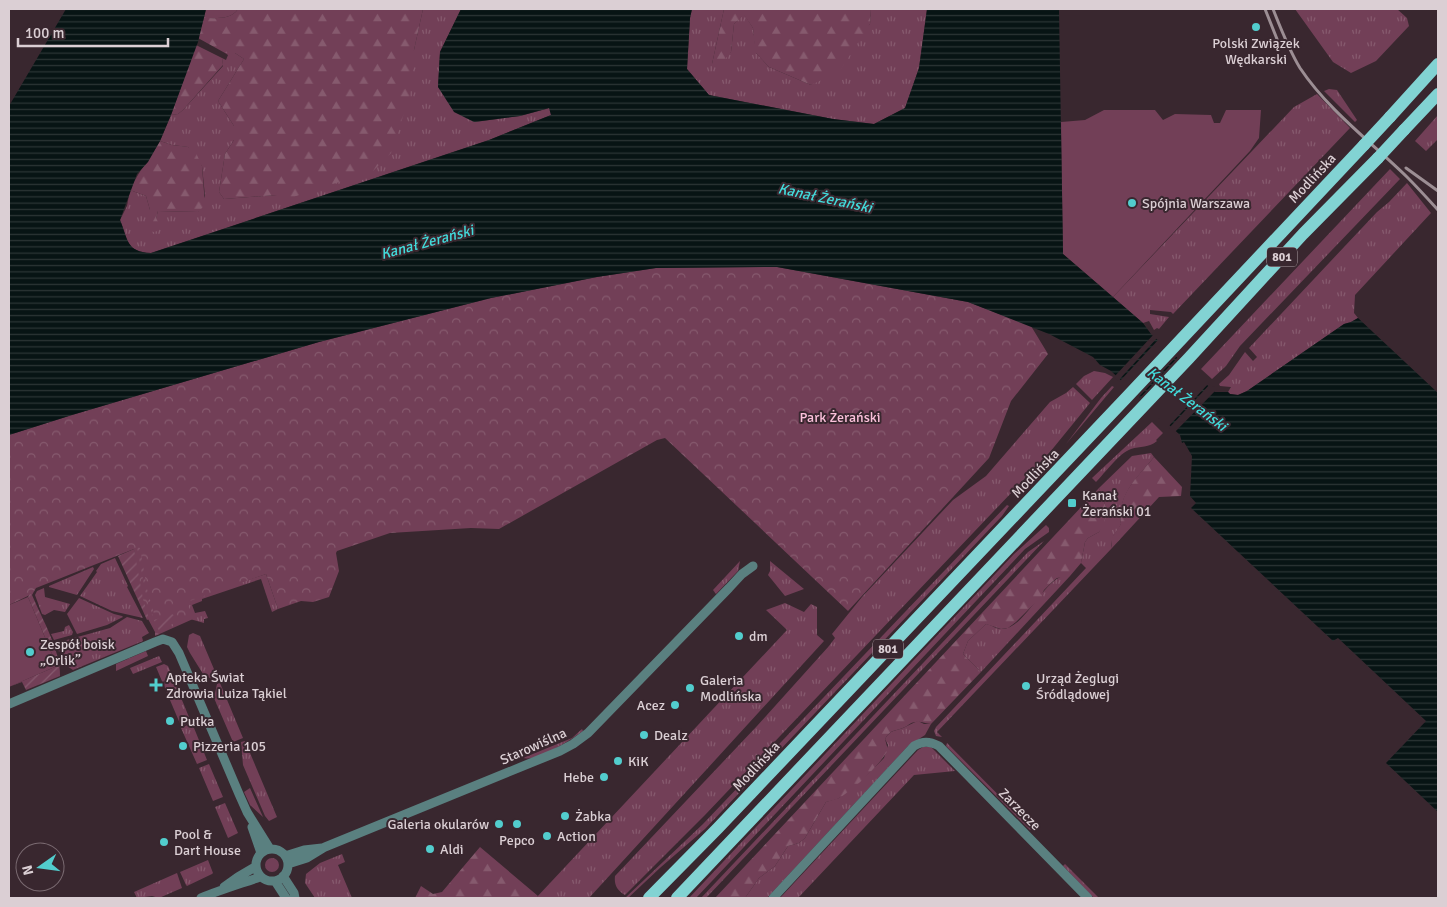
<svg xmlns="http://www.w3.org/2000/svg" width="1447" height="907" viewBox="0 0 1447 907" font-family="Signika,sans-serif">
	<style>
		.grass { fill: url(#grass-tufts) }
		.forest { fill: url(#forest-firs) }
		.park { fill: url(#park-crowns) }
		.garden { fill: url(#garden-furrows) }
		.pitch { fill: #723f57 }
		.water { fill: url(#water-rules) }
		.pier { fill: #39272f }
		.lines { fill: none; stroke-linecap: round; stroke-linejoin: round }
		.minor { stroke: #5a8080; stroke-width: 9 }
		.primary { stroke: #82d3d3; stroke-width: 12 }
		.rail { stroke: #9c8e94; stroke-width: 3 }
		.primary-bridge { stroke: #82d3d3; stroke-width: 12 }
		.poi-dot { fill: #52cdcd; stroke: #39272f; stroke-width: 2 }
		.labels { text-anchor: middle; stroke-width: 4; stroke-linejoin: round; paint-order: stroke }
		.shield { fill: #39272f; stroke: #aa9da2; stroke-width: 1 }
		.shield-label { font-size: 12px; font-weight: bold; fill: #dbcfd4 }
		.poi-label { font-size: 14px; fill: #dbcfd4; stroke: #39272f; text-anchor: start }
		.street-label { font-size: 14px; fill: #dbcfd4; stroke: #39272f }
		.park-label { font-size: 14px; fill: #fcc1db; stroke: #39272f }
		.water-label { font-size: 15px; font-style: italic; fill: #42dbdb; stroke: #39272f }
	</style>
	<defs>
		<pattern id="grass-tufts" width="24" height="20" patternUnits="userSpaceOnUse" patternTransform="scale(1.25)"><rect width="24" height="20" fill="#723f57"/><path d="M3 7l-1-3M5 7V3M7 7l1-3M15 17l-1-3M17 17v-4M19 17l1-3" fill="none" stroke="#865a6e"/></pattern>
		<pattern id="forest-firs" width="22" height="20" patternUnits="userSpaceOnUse" patternTransform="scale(1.25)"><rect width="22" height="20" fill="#723f57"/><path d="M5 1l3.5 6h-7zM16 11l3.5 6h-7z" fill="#865a6e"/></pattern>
		<pattern id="park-crowns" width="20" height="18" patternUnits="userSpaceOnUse" patternTransform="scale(1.25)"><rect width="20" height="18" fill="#723f57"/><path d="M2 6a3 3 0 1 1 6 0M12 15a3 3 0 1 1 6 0" fill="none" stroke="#865a6e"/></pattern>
		<pattern id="garden-furrows" width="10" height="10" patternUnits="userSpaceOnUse" patternTransform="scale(1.25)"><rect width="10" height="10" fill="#723f57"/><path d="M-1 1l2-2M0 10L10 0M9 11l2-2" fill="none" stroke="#865a6e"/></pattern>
		<pattern id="water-rules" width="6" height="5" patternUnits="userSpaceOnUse" patternTransform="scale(1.25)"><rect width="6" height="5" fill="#071414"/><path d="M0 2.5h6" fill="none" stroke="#2b3535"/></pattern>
	</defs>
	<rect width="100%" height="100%" fill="#39272f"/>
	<path class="grass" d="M206,9H238C231,20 216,18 204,18Z
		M423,9H461L440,52L438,87L475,122L520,116L550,108L551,115L489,140L151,253C125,252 128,239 120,220L127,206L130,190L146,196L150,210L156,218L158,211L198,212L205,196L202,166L188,147L172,145L160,141L171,115L178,114L183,110L223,66L222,58L226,60L228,55L225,53H235L244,59L218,101L234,126V140L225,154L219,192L224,199L277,195L414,50Z
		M692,9H724L712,64L731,52L734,24L744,14L753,28L756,53L769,67L811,85L870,24L871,9H927L919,68L905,108L874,124L833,119L709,95L687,69L690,18Z
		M1295,9H1397L1407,18L1409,26L1376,61L1351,73L1333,62Z
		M1329,89L1337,90L1357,120L1355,122L1324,91Z
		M1317,94L1350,128L1173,314L1171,312L1150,310V314L1169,317L1159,329L1157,328L1154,330L1149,321L1143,323L1113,297L1294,107Z
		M1438,115V139L1426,151L1415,141Z
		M1390,169L1400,179L1240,346L1226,366L1212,379L1201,369Z
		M1407,183L1431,213L1355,295L1354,313L1358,318L1351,322L1344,324L1247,391L1238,395L1230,394L1228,392L1231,387L1220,386L1219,384L1229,375L1245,352L1253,361L1257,357L1249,348L1377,212L1389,202Z
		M1094,371L1105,373L1113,377L1092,400L1076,384L1084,376Z
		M1112,386L1114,387L1066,444L1101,398Z
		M1073,387L1090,403L1050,452L705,815L625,895C617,890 614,885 615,876L757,726L829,646L835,638L832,634L862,597L953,500L986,476L1050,402L1066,393Z
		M1152,422L1163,433L1156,440L1157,441C1149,448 1140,446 1131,449C1119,453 1105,473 1096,482L1092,478Z
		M1151,453L1154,457C1137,478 1117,495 1121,524C1117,533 1109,537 1112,548L937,732L942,737L936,736L934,731L936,727L1086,568L1081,563L1085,542L1088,538L1099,532L1106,515V507L1099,488L1132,456Z
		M1007,505L1009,506L1002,516L705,829L661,867L628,898H625L703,824Z
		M1046,525L1049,528V532L1025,549L696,898H689L1014,554Z
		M1044,541L706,898H701L1028,552Z
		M115,558L128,586L127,587L143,618L112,611L80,596L97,572L96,571L101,564Z
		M740,561L738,571L716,594L713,590Z
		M770,561L804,589L785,596L768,575L770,571Z
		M93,567L94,569L77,595L49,587V586Z
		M266,574L278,609L272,612L261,579L202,599V601L192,605L195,613L205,611L208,618L204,619V623L190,619L186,600Z
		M1063,576H1070L981,672L963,654L968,641L986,624C992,625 996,629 1001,629C1024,630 1041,583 1063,576Z
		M44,588L45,597L70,604L65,612L54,610L45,615L42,614L35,595L37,591Z
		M79,598L114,614L122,616L123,617L107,625L77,634L67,614Z
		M785,603L804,612L811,604L817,607V635L824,641L589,898H536L787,630L766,610Z
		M127,617L142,621L149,633L142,637L143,641L73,670L64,664L62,657L64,656L62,652L58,651L56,643L110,628Z
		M69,625L73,632L72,635L54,640L51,634L64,631L65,627Z
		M193,633L200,636L219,681L217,682L203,674L190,653L187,647L189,635Z
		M146,651L148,656L116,671V664Z
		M159,656L162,662L133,674L130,668Z
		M164,664L168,666L191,722L181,726L156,667Z
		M220,683L243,738L233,742L214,698L217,684Z
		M918,721L924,724H931L925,735L908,746L767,898H745L759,878L775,866L788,846L799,843L805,838L826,802L839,798L868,774L884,758L888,745L885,739C890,730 895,731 903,728C908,726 912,723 918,721Z
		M192,723L207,760L197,764L181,728Z
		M582,729L583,731C571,740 537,762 523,758L572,738Z
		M245,741L277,817L269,821L265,816L243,765L241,742Z
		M947,743L1032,829L1030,830L946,746Z
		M923,747H931L955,771L914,775L798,898H780L918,750Z
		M209,764L223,797L213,801L199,768Z
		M250,788L263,817L250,805L244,792Z
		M225,803L238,833L228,838L215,807Z
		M342,854L345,862L338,865L352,898H315L305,883L306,874L320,863Z
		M265 865a7 7 0 1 1 14 0a7 7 0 1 1-14 0Z
		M208,860L213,873L212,874L187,886L186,885L180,872Z
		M1065,864L1099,898H1094L1063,866Z
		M177,873L182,888L159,898L152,896L137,898L134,892Z"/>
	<path class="forest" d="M238,9H423L414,50L410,95L391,153L373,171L287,199L277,195L224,199L219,192L225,154L234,140V126L218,101L244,59L235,53H225L198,38L204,18C216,18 231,20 238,9Z
		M724,9H871L870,24L839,72L811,85L769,67L755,52L753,28L744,15L734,24L731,52L721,64H712Z
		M196,45L222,58L223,65L183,110L178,114L171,115Z
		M160,141L172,145L188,147L196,153L202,166L205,205L198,212L158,211L156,218L160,226L158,231L153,232L148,229L147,216L150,210L146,196L130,190C138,172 150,158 160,141Z
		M1154,457L1182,487L1181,496L1159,497L1112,548L1111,539L1121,524C1117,494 1136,479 1154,457Z
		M1099,488L1106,507L1104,525L1099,532L1088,538L1085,542L1081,563L1070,576L1057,578L1052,582L1044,590L1040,598L1016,622L1008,628L1001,629L986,624L968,641L963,654L981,672L931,724C925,724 921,721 916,722C911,722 909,725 905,727C897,731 890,729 885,739L888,750C879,766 856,787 841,797C836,800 830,801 826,802L805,838L799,843L788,846L775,866L759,878L745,898H715Z
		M480,847L538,896L536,898H415L421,886L433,894L442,892Z"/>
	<path class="park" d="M777,267L968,302L1031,326L1048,354L1011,401L989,458L848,611L665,438L657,440L499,529L471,528L390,533L337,551L336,553L339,571L329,597L313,602L301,601L278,609L266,574L187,602L193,619L155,636V632L148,619L136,586L134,549L36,588L32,595H30L9,605V435L72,415L319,342L491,298L597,277L656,268Z"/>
	<path class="garden" d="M137,547L140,548L147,589L155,617H153L145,590Z
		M134,549L143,599L149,619L147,620L118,556Z
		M30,594L32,595C42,619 61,651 60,676L26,690L22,682L11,686L57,666L28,597Z
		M172,614L175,616L176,622L159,631L154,620Z"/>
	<path class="pitch" d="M1104,110H1155L1163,120L1175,114L1211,115L1214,123H1220L1226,110H1261L1259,138L1250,151L1113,297L1063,254L1061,122L1085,120Z
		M28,597L57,666L9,687V605Z"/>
	<path class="water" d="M66,9H206L198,42L171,115L160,141L148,162L137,174L120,220C128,239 126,252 151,253L489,140L551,115L549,108L520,116L474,122L454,112L438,87L440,52L461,9H692L690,18L687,69L709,95L833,119L874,124L905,108L919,68L927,9H1059L1063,254L1143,323L1151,334L1215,392H1228L1230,394L1238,395L1247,391L1344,324L1351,322L1358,318L1438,393V812L1386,763L1426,721L1338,638L1333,641L1191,508L1196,503L1190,496L1192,456L1184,442L1182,443L1180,435L1111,371L1100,365L1093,357L1049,334L968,302L777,267L656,268L597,277L491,298L319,342L72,415L9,435V106Z"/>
	<path class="pier" d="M1154,334L1158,337L1118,381L1114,377Z
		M1159,339L1178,355L1137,399L1119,382Z
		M1179,356L1209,383L1168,427L1138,400Z
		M1210,384L1217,389L1174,433L1169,428Z"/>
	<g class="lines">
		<path class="minor" d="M9,704L155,642L163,639L172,642L179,653L239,794L247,812L270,849
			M252,827L261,853
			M256 865a16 16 0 1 1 32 0a16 16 0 1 1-32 0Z
			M285,856L304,850L322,848
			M288,864L307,858L325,847L560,751L573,744L588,733L729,588L742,574L753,566
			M283,876L294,893L295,898
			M275,881L286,898
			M224,887L238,877L255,867
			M201,898C220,890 240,884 260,877
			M773,898L914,746C923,741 929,741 939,746L1088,898"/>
		<path class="primary" d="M1390,117L1438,64
			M1404,130L1438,94
			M649,898L718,828L1126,398L1364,145
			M677,898L1189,358L1303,234L1378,158"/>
		<path class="rail" d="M1265,9L1277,39
			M1273,9C1281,29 1289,50 1300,68C1328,110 1371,142 1407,177C1418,188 1428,199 1438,210
			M1406,168L1438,191"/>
		<path class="primary-bridge" d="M1364,145L1390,117
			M1378,158L1404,130"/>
	</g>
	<g class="poi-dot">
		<circle cx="1256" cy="27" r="5"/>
		<circle cx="1132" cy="203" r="5"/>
		<rect x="1067" y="498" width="10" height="10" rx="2.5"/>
		<circle cx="739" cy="636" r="5"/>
		<circle cx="30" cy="652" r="5"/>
		<path d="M153.5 677.5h5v5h5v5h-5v5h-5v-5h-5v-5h5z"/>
		<circle cx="1026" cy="686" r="5"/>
		<circle cx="690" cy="688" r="5"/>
		<circle cx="675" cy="705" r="5"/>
		<circle cx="170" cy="721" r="5"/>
		<circle cx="644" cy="735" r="5"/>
		<circle cx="183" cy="746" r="5"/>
		<circle cx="618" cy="761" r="5"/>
		<circle cx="604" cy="777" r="5"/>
		<circle cx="565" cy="816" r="5"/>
		<circle cx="499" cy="824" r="5"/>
		<circle cx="517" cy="824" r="5"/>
		<circle cx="547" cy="836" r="5"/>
		<circle cx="164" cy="842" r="5"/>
		<circle cx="430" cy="849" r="5"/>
	</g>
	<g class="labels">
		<g class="shield">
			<rect x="1267" y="247.5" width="30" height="19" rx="4"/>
			<rect x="873" y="639.5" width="30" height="19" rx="4"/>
		</g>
		<g class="shield-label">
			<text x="1282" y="261">801</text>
			<text x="888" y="653">801</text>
		</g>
		<g class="poi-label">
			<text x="1256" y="48" text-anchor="middle">Polski Związek<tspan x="1256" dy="16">Wędkarski</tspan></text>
			<text x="1142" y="208">Spójnia Warszawa</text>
			<text x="1082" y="500">Kanał<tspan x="1082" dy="16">Żerański 01</tspan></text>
			<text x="749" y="641">dm</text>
			<text x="40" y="649">Zespół boisk<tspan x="40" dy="16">„Orlik”</tspan></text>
			<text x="166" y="682">Apteka Świat<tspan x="166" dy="16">Zdrowia Luiza Tąkiel</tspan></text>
			<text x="1036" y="683">Urząd Żeglugi<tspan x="1036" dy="16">Śródlądowej</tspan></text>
			<text x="700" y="685">Galeria<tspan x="700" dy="16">Modlińska</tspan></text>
			<text x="665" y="710" text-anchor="end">Acez</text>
			<text x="180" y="726">Putka</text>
			<text x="654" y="740">Dealz</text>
			<text x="193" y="751">Pizzeria 105</text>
			<text x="628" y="766">KiK</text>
			<text x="594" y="782" text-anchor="end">Hebe</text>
			<text x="575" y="821">Żabka</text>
			<text x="489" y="829" text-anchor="end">Galeria okularów</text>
			<text x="174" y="839">Pool &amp;<tspan x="174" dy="16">Dart House</tspan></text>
			<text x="557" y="841">Action</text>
			<text x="517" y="845" text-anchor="middle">Pepco</text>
			<text x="440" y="854">Aldi</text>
		</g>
		<g class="street-label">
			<text transform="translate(1312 178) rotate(-47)" y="5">Modlińska</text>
			<text transform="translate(1035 473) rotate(-46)" y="5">Modlińska</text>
			<text transform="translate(533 746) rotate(-24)" y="5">Starowiślna</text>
			<text transform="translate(756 766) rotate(-47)" y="5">Modlińska</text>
			<text transform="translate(1020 809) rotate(45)" y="5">Zarzecze</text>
		</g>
		<g class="park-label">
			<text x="840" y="422">Park Żerański</text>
		</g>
		<g class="water-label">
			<text transform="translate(825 198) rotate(12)" y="5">Kanał Żerański</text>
			<text transform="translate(427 242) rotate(-15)" y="5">Kanał Żerański</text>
			<text transform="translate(1187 399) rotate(37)" y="5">Kanał Żerański</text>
		</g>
	</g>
	<rect width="1447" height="907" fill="none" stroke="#dbcfd4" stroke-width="20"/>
	<g transform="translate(40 867) rotate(256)"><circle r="24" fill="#39272f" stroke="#7a6a71"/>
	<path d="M0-4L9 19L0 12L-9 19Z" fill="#52cdcd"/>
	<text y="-8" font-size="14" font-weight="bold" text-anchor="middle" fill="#dbcfd4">N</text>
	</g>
	<path d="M18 38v8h150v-8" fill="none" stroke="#dbcfd4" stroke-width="2.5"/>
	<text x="25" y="38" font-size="15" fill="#dbcfd4" stroke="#39272f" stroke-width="4" paint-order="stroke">100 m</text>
</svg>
